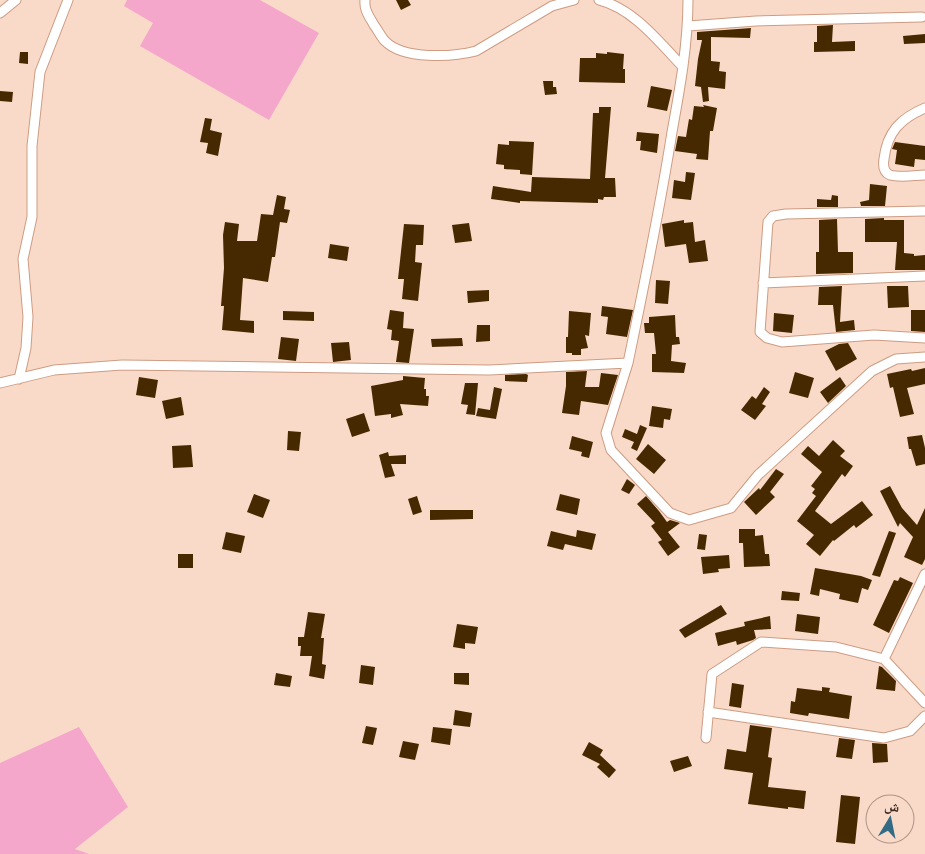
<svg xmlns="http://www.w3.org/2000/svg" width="925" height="854" viewBox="0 0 925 854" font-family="Jost,'Noto Naskh Arabic',sans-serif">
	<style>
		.green { fill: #f4a7cb }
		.building { fill: #472900 }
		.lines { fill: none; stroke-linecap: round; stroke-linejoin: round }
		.minor-casing { stroke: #cd9c82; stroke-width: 11 }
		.minor { stroke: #fff; stroke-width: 9 }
	</style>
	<rect width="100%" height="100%" fill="#f9dac9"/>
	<path class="green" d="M127,0H260L319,33L269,120L140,46L153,23L124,6Z
		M79,727L128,807L75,849L89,854H0V763Z"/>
	<path class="building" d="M396,0H408L411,5L401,10Z
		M833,25L832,42L855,41V51L814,52V42H817V26Z
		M751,28L750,38L711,37V61L720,62L719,71L726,72L725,89L708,87L709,101L703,102L701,87L695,86L698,59L702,40H697V32Z
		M925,34V43L904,44L903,36Z
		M20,52H28V64L19,63Z
		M607,52L624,54L623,69H625V83L579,82L580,58H596V53L607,54Z
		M543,81H553V87H556L557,94L545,95Z
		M651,86L672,90L667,111L647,107Z
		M0,91L13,92L12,102L0,101Z
		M703,105L717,108L713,131H710L708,160L696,159L697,154L675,151L678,136L686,137L689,119L692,120L694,106L704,107Z
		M599,107H611L605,178H615L616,197H604L603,200L598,199V203L520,201V203L491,199L493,186L531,192L532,177L590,179L593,113H599Z
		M205,118L212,119L210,130L222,133L218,156L206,153L208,143L200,142Z
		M637,132L659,134L657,153L640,150L641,141H636Z
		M509,141L534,142L532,175L520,174V170L504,169V165L496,164L498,144L509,145Z
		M895,142L925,146V160L915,159L914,167L895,164L897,150L892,149Z
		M686,172L695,173L691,200L672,198L674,180L685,182Z
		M870,184L887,186L885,206H861L860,202L869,200Z
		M277,195L286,197L284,209L290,210L287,223L280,222L275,257H272L268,282L243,278L240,320L254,321V333L222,330L224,306H221L224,268L223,235L225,222L239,224L237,241H257L261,214L273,215Z
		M832,195L838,196V207H817V199L831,200Z
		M884,218V220H904V253L914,254V256L925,255V270H895L897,242H865V219Z
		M837,219L838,252H853V273L816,274V252H819V220Z
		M684,220V223L693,222L695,242L705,240L708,261L689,263L686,244L665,247L662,224Z
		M469,223L472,241L455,243L452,225Z
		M404,224L424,225L423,245H416L415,262L422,263L418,301L402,299L404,279H398Z
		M330,244L349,247L347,261L328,258Z
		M656,280L670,281L668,304L655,303Z
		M842,286L840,322L854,320L855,330L836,332L833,305H818L819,287Z
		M887,286H908L909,307L888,308Z
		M489,290V301L468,303L467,291Z
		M602,306L633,310L627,337L606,334L608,317L601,316Z
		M390,310L404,312L403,328L414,329L409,363L396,362L399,341L391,340L392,330L387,329Z
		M911,310H925V332L911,331Z
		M283,311L314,312V321L283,320Z
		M569,311L591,313L589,336L585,335L588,348L581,349V355H572V353H566V337H568Z
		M774,313L794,315L792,333L773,331Z
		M675,315L676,337H679L680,344L672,345L671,361L686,363L684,373L652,372V354H656L654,333H645L644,323H649V317Z
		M477,325H490V341L476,342Z
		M281,337L299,339L296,361L278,359Z
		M462,338L463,346L432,347L431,339Z
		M349,342L351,360L333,362L331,343Z
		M848,343L857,359L836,371L825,351L839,344Z
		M925,368V384L907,388L914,414L900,417L893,387L890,388L887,374L911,369L912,371Z
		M587,371L585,387H599L601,373L618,375L608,405L581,401L579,415L562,413L566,386V372Z
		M795,372L814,378L808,398L789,393Z
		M526,374L528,375L527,382L505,381V375Z
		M403,376L425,378L424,389H426V396H429L428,406L400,404L403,415L391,418V414L375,416L371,386L403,380Z
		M139,377L158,380L155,398L136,395Z
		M840,377L846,386L828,403L820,392Z
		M465,383H478L475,415L466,414L468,405L461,404Z
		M494,387L502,389L496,419L476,416L478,408L490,410Z
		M764,387L770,392L762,404L766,406L755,420L741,410L752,396L756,399Z
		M181,397L184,415L166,419L162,401Z
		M652,406L672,409L670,420L664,419L663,428L649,426Z
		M364,413L370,431L352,437L346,419Z
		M640,425L647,428L637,451L631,448L634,442L622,437L625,429L637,434Z
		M288,431L301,432L299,451L287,450Z
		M922,435L925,448V464L916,466L911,449H909L907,437Z
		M572,436L593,442L589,458L581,456L582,452L569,449Z
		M833,440L845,451L840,456L853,466L845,477L842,474L815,511L831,524L862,501L873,515L856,528L854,525L834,541L833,540L820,556L806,544L814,535L797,521L816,496L812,493L815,489L811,486L822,472L801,454L808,446L819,456Z
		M648,444L666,460L654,474L636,459Z
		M191,445L193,467L173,468L172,446Z
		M388,452L389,456L406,455V464H391L395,476L385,478L379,455Z
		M776,469L784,474L770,492L775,497L756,515L744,502L759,488L760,490Z
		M627,479L635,485L629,494L621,490Z
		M890,486L902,508L917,525L925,508V559L922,565L904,557L913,537L900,523L898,527L880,491Z
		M254,494L270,500L263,518L247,512Z
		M560,494L580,499L577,515L556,510Z
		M417,496L422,512L413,515L408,499Z
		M646,496L659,511L667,522L670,520L680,523L668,532L680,547L668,556L658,542L662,540L651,526L655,523L637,504Z
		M430,510H473V519L430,520Z
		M739,529H755V536L763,535L765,554H769L770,566L744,567L743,543H739Z
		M577,530L596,534L592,550L565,544L563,550L547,546L551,531L576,537Z
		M889,531L896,533L880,577L872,575Z
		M226,532L245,536L241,553L222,549Z
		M699,534L707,535L705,550L697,549Z
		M178,554H193V568H178Z
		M729,555L730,568L718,569L719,572L703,574L701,557Z
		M815,568L861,576L872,580L868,590L862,588L858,603L839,599L840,594L820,589L819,596L810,594Z
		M900,577L913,583L889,633L873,625L894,580L898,581Z
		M782,591L800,593L799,601L781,600Z
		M721,605L727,614L685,638L679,630Z
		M308,612L325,614L321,638H324L322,664L326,665L324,679L309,676L312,656H300L301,646H298V637H304Z
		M797,614L820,617L818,634L795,631Z
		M770,616L771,629L754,630L756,638L753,640L737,645L736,641L718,646L715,633L745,626L744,622Z
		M457,624L478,627L475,644L465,643V649L453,647Z
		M361,665L375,667L373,685L359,683Z
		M879,666L882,667L896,681L895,691L876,689Z
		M276,673L292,676L290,687L274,685Z
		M454,673H469V685L454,684Z
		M732,683L744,685L741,708L729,706Z
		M822,687L830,688L829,692L852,696L849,719L809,713L808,716L790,713L791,701L795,702L797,688L822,691Z
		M455,710L472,713L470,727L453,725Z
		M750,725L772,728L768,757L772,758L768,787L806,791L804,809L788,807V809L748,804L753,773L724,769L727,749L746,752Z
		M366,726L377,728L373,745L362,743Z
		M433,727L452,729L450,745L431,742Z
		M839,738L855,740L852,759L836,757Z
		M403,741L419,744L415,760L399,757Z
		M589,742L603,750L600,755L616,770L609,778L597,767L600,764L582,755Z
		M872,743L887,744L888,762L873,763Z
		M688,756L692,766L674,772L670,761Z
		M841,795L860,797L855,844L836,842Z"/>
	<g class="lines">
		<defs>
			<path id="minor" d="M365,0C364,10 369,16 374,25C378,30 381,37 385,41C403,60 453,57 476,51L552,6L574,0
				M599,0C634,9 659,42 683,67
				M0,13L16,0
				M688,26L756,21L922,17
				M925,108C901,118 887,132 884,159C883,165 883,172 890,175C900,178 915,175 925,175
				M925,211L786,214L773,216L768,222L760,332L767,338L782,342L874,335L925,338
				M763,283L925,276
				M628,363L606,433L611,450L670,513L689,520L731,508L758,475L872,371L896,359L925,357
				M19,379L26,348L28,317L23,259L32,217V146L40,72L68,0
				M0,383L54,370L122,365L489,370L628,363C644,286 660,209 672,132C680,88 688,44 688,0
				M884,659L925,574
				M708,712L884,738L910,731L925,716
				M706,738L712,674L761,642L836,647L884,659L925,703"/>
		</defs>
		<use href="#minor" class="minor-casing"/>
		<use href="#minor" class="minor"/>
	</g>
	<g transform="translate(890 819) rotate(10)"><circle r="24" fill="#f9dac9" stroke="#ae9385"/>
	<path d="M0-4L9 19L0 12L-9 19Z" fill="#336b85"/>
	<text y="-8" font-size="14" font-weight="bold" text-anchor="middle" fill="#3d291f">ش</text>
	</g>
</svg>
